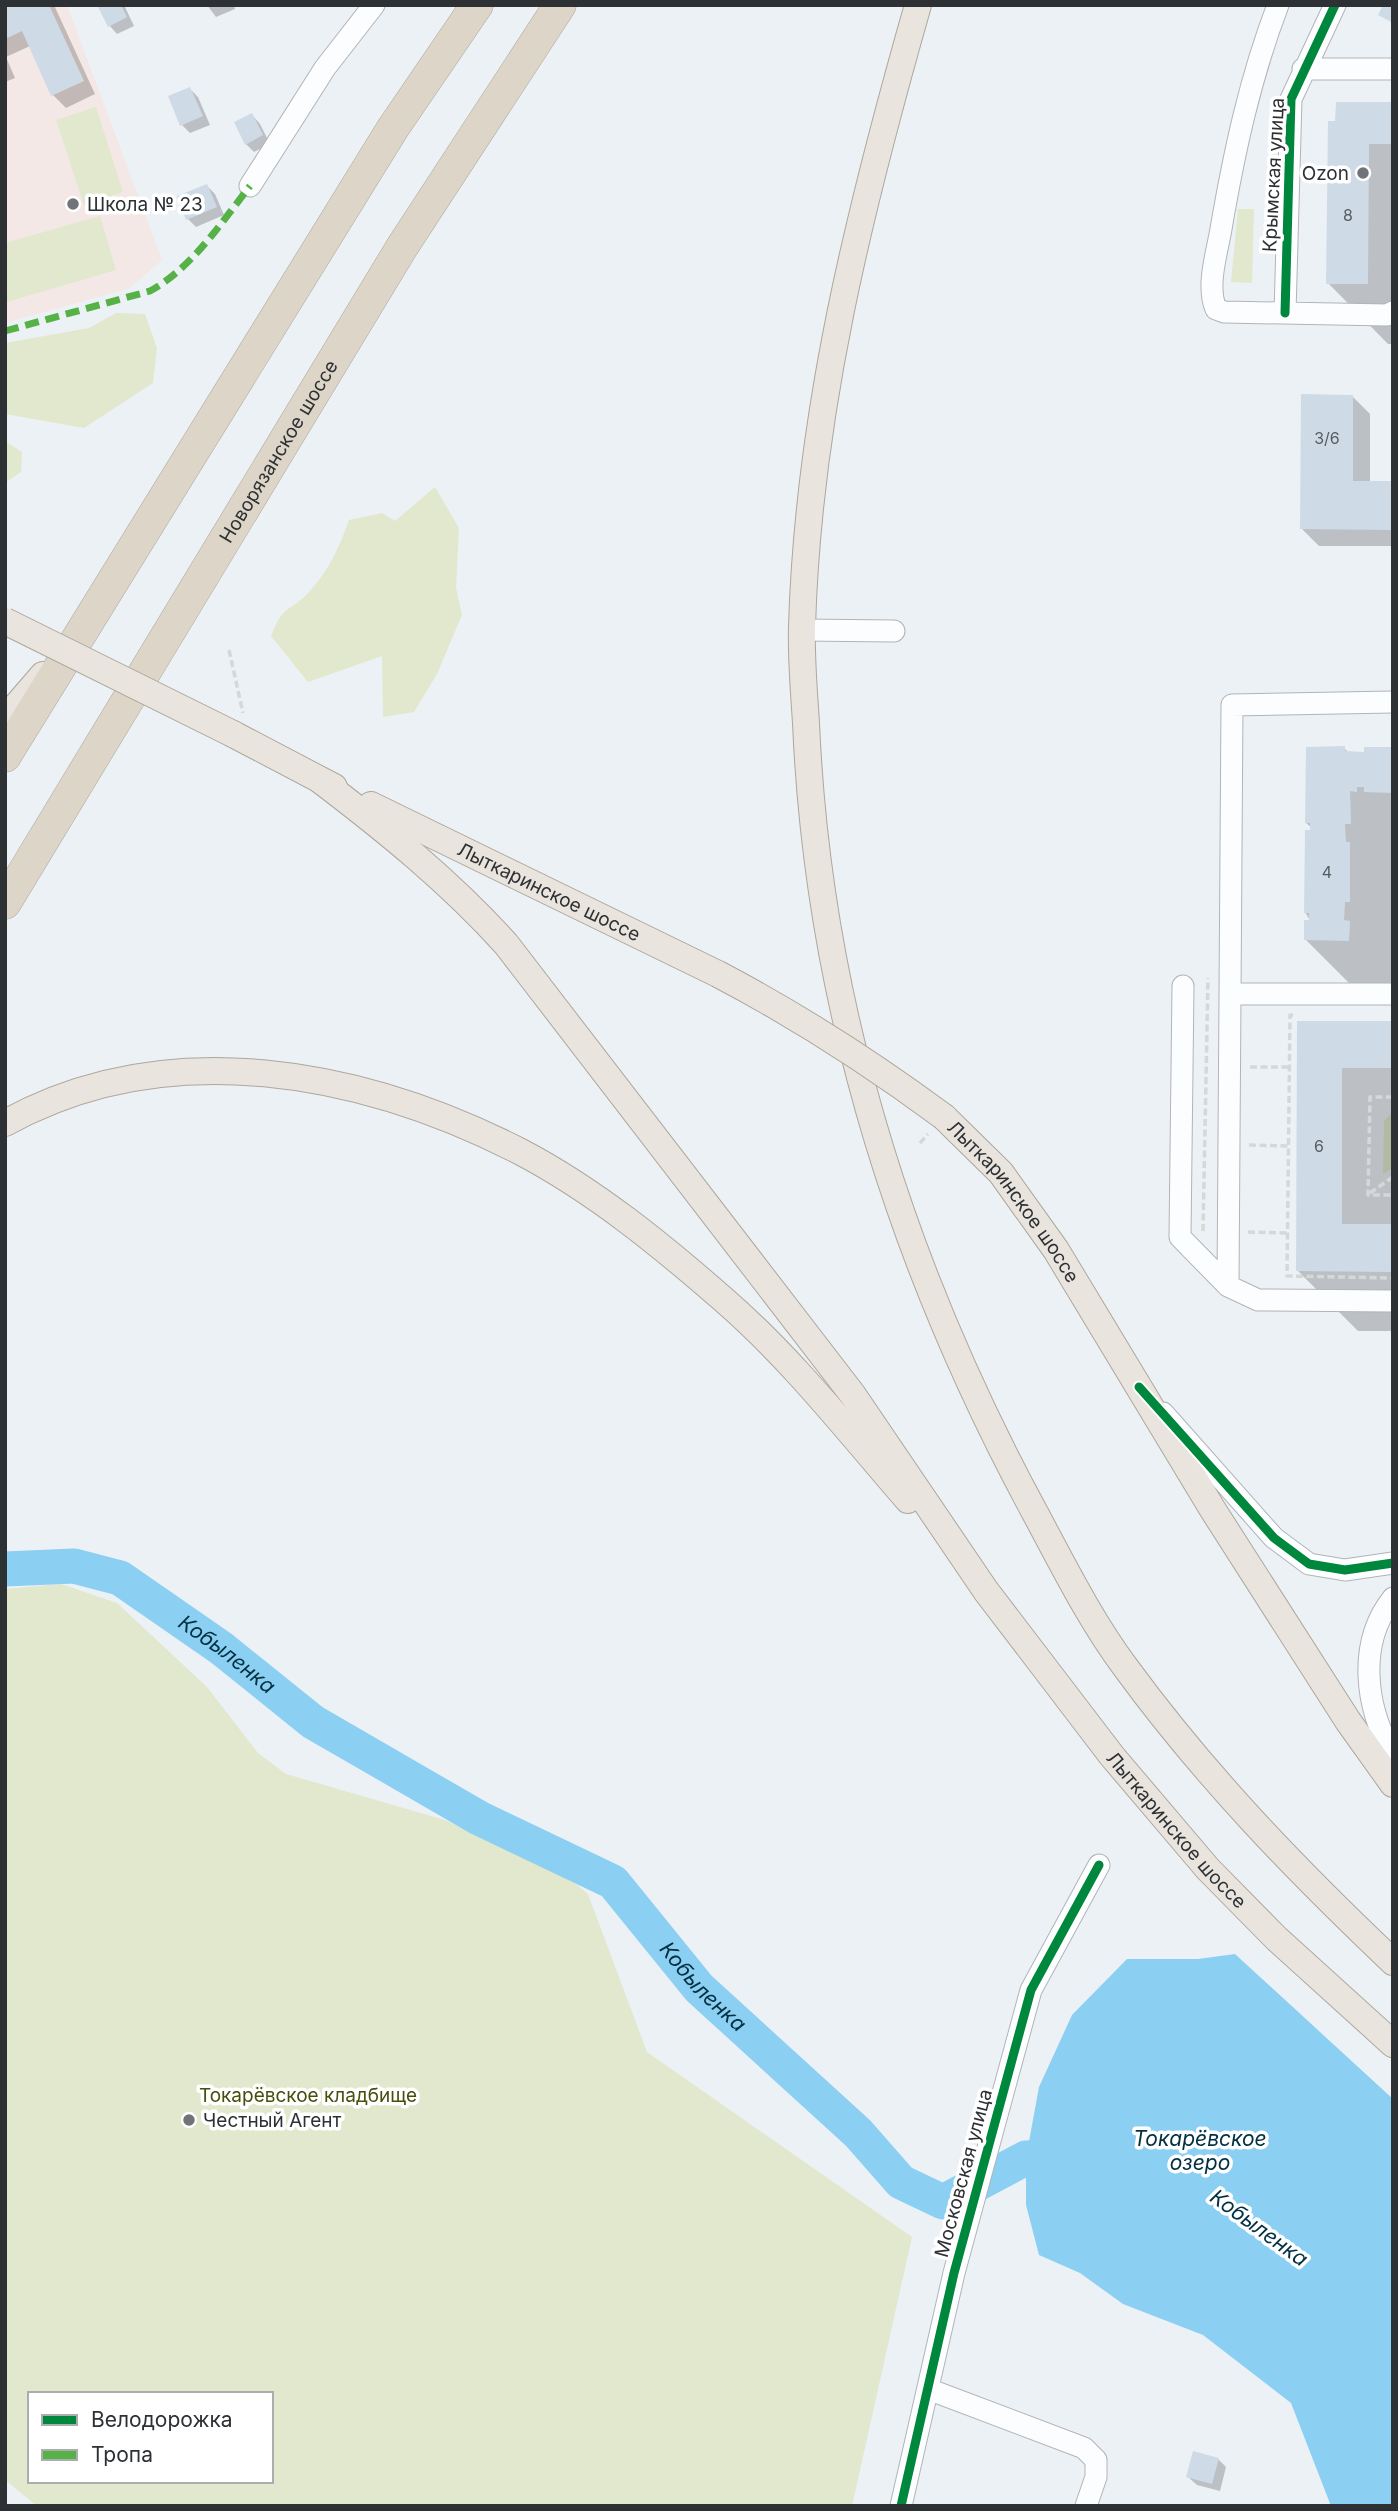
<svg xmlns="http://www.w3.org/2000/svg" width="1398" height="2511" viewBox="0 0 1398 2511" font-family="Inter,sans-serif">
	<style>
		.education { fill: #f3e8e5 }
		.green { fill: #e1e8cd; fill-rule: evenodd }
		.water { fill: #8bcff2 }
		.shadow { fill: #0003 }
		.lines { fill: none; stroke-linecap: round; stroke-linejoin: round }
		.river { stroke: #8bcff2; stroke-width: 35 }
		.building { fill: #cedbe7 }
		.minor-casing { stroke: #b1b4b8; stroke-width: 23 }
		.major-casing { stroke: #ada79c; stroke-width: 28 }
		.highway-casing { stroke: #ada79c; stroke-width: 33 }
		.path { stroke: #d6d8d8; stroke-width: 3.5; stroke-dasharray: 7 3.5; stroke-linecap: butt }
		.minor { stroke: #fcfdfe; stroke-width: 21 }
		.major { stroke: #e9e4dd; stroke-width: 26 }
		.highway { stroke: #ddd5c8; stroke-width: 32 }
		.major-bridge-casing { stroke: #ada79c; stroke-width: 28; stroke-linecap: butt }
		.major-bridge { stroke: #e9e4dd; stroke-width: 26 }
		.quiet { stroke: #56b246; stroke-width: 7; stroke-dasharray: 14 7; stroke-linecap: butt }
		.cycleway-casing { stroke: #fff; stroke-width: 13 }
		.cycleway { stroke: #00873e; stroke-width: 9 }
		.poi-dot { fill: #707478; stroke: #fff; stroke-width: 2.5 }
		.labels { text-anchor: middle; stroke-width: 7; stroke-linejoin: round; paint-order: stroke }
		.number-label { font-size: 16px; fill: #565c61 }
		.poi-label { font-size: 19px; fill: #2e3134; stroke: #fff; text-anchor: start }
		.street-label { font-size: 19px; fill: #2e3134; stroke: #fff }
		.park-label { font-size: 19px; fill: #474f0d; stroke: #fff }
		.water-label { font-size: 21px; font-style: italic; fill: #033043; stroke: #fff }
	</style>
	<rect width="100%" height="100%" fill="#ecf1f6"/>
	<path class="education" d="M5,5H67L162,260L130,288L5,323Z"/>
	<path class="green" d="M96,107L123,192L84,205L56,120Z
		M1238,209H1254L1252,283L1231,282Z
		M100,216L116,270L7,302L5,243Z
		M116,313L145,314L157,348L153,383L84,428L5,414V343L89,328Z
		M5,441L22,452L21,472L5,483Z
		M435,487L459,528L456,588L462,615L437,674L414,712L383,717L382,656L308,682L271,636C284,602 289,614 309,592C329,570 339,548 349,520L382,513L395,521Z
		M1393,1112V1168L1383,1174L1384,1121Z
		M61,1584L117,1603L207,1687L258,1753L286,1774L445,1820L569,1878L588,1894L647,2052L912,2237L852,2506H37L5,2480V1589ZM30,2394H271V2481H30Z"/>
	<path class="water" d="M1235,1954L1393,2099V2506H1331L1291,2403L1203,2335L1123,2304L1080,2273L1039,2255L1026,2205V2158L1039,2087L1072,2015L1127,1959H1198Z"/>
	<path class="shadow" d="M5,5H54L95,94L66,108L53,95L30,46L6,57L15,78L5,82Z
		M99,5H124L134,26L117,34L109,25Z
		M207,5H234L235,9L216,17Z
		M190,89L198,97L210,125L190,133L182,125Z
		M1393,104V344H1388L1328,283L1330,123Z
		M252,115L260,124L270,144L254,152L246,144Z
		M207,186L215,194L224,215L196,227L188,219Z
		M1353,397L1370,414V483H1393V546H1319L1302,529Z
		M1344,748L1349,753H1366L1393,749V1000H1366L1306,940L1311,922L1305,912L1312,828L1306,823Z
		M1299,1022L1393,1023V1331H1358L1298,1271Z
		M1218,2459L1226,2467L1220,2491L1197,2485L1188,2477Z"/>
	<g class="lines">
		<path class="river" id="s1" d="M5,1569L74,1566L120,1578L221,1648L313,1722L479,1818L613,1882L699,1988L858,2133L901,2182L943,2202L1026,2158L1074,2155"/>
	</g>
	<path class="building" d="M5,5H49L84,81L51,96L22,31L5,39Z
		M97,5H121L127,17L108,27Z
		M1383,5H1393V23L1378,15Z
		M190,87L203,116L180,126L168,96Z
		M1336,102H1393V144H1369L1368,284H1326L1328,121H1335Z
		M252,113L263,135L245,145L234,122Z
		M207,184L217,207L186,220L177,196Z
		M1301,394L1353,395V481H1393V530L1300,529Z
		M1345,746V751L1364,752V747H1393V793L1364,792V787H1357V792L1350,791L1351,824H1345L1346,842H1350V902H1345L1344,920L1350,921L1349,941L1304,940V920H1309V913H1304L1305,830H1310V823H1305L1306,747Z
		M1297,1021H1393V1068H1342V1224H1393V1272L1296,1271Z
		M1193,2451L1219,2458L1212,2484L1186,2477Z"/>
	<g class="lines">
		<defs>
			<path id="minor" d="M1278,5C1250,78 1234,153 1221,229C1217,253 1206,286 1216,309L1224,312L1387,315L1393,312
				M1303,69H1393
				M250,186L325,68L374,5
				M1285,313L1291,99L1335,5
				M802,630L894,631
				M1393,702L1232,705L1228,1286L1258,1300L1393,1301
				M1183,986L1180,1237L1228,1286
				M1232,994H1393
				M1163,1413L1274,1538L1309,1564L1345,1570L1393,1563
				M1393,1598C1357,1643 1365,1707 1393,1755
				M928,2389L1084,2448L1096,2460V2477L1086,2506
				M901,2506L954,2273L1031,1990L1099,1865"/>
			<g id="major">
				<path d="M918,5C860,208 808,415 802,627C801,659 804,691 806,723C818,1003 901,1265 1034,1511C1062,1563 1090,1620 1126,1668C1205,1776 1296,1870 1393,1962"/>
				<path d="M5,719L43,675"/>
				<path d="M233,734L334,787"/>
				<path id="s2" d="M320,780C387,831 450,882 506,944L853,1395L986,1591L1112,1756L1208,1869L1277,1939L1393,2044"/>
				<path id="s3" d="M371,805L718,974"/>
				<path id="s4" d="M944,1117L1001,1173L1056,1250L1213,1510L1348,1721L1393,1784"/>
				<path d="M5,1123C168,1033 363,1071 521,1152C595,1191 661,1245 724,1300C792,1359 849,1432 908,1500"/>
			</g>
			<g id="highway">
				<path d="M5,756L393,128L477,5"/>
				<path id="s5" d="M5,903L402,247L560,5"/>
			</g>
		</defs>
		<use href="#minor" class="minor-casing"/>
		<use href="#major" class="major-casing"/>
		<use href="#highway" class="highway-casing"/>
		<path class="path" d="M229,650L243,713
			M1293,1015H1290L1287,1276L1393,1278
			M1250,1067H1290
			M1393,1097H1370L1368,1195H1393
			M920,1143L928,1134
			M1249,1145L1289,1146
			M1370,1193L1393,1177
			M1203,1231L1208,978
			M1248,1232L1288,1233"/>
		<use href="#minor" class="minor"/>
		<use href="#major" class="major"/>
		<use href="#highway" class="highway"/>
		<defs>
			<path id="major-bridge" d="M5,621L233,734
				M718,974C798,1016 871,1063 944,1117"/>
		</defs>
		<use href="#major-bridge" class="major-bridge-casing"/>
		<use href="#major-bridge" class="major-bridge"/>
		<path class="quiet" d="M5,331L150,291C192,268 221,223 250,186"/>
		<defs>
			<path id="cycleway" d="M1285,313L1291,99L1335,5
				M1139,1387L1274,1538L1309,1564L1345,1570L1393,1563
				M901,2506L954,2273L1031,1990L1099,1865"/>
		</defs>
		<use href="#cycleway" class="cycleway-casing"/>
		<use href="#cycleway" class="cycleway"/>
	</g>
	<g class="poi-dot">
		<circle cx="1363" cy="173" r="7"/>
		<circle cx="73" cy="204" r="7"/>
		<circle cx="189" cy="2120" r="7"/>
	</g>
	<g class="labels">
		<g class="number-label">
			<text x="1348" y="221">8</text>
			<text x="1327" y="444">3/6</text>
			<text x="1327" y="878">4</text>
			<text x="1319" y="1152">6</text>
		</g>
		<g class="poi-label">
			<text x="1349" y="180" text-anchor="end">Ozon</text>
			<text x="87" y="211">Школа № 23</text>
			<text x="203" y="2127">Честный Агент</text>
		</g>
		<g class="street-label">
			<text transform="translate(1273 175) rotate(-87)" y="7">Крымская улица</text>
			<text dy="7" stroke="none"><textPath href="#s5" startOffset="528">Новорязанское шоссе</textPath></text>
			<text dy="7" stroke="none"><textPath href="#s3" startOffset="198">Лыткаринское шоссе</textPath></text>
			<text dy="7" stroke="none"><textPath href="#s4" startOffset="110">Лыткаринское шоссе</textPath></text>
			<text dy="7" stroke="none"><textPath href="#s2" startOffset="1360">Лыткаринское шоссе</textPath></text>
			<text transform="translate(963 2173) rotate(-75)" y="7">Московская улица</text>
		</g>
		<g class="park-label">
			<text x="308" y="2102">Токарёвское кладбище</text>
		</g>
		<g class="water-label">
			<text dy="7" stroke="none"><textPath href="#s1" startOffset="248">Кобыленка</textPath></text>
			<text dy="7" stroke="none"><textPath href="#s1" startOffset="836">Кобыленка</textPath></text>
			<text x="1200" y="2146">Токарёвское<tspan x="1200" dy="24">озеро</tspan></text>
			<text transform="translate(1259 2228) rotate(36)" y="7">Кобыленка</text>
		</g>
	</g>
	<rect width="1398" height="2511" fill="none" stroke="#2e3134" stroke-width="14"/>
	<rect x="28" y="2392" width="245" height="91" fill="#ffffff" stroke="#abadae" stroke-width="2"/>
	<rect x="42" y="2415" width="35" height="10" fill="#00873e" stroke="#abadae" stroke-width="2"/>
	<text x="91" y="2427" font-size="21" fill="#2e3134">Велодорожка</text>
	<rect x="42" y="2450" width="35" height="10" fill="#56b246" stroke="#abadae" stroke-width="2"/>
	<text x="91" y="2462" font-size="21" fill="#2e3134">Тропа</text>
</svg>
